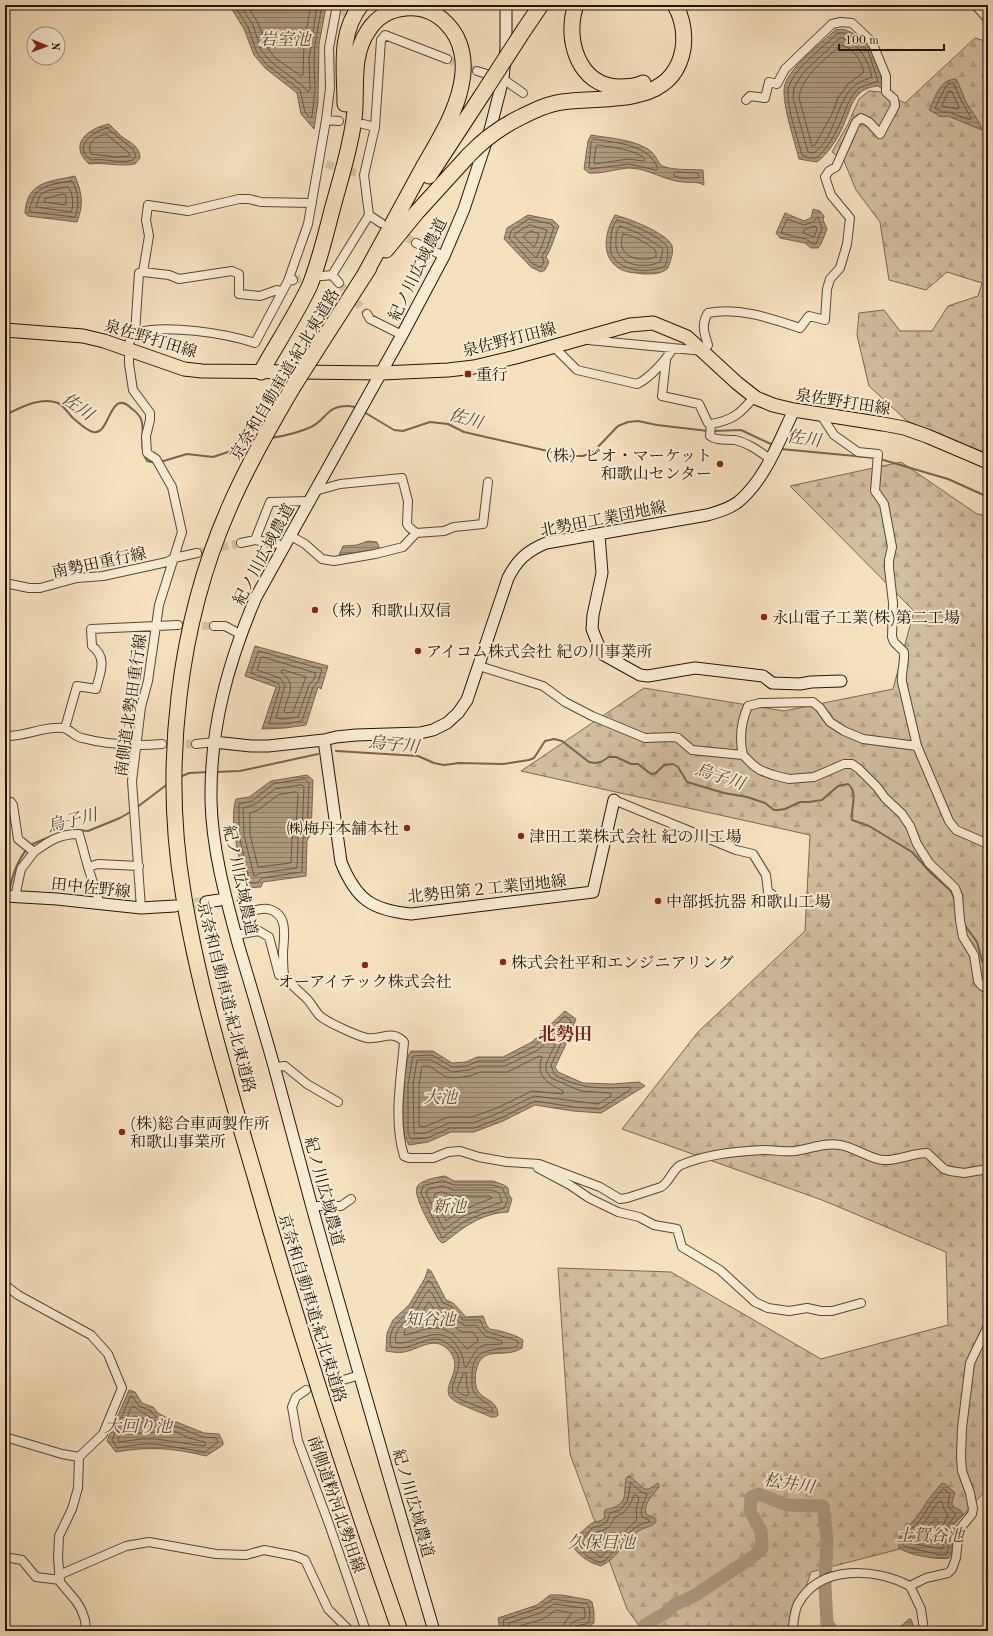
<svg xmlns="http://www.w3.org/2000/svg" width="993" height="1636" viewBox="0 0 993 1636" font-family="'Old Standard TT','Noto Serif JP',serif">
	<style>
		.forest { fill: url(#forest-firs); stroke: #7a6954 }
		.water { fill: url(#water-rules); stroke: #766551 }
		.lines { fill: none; stroke-linecap: round; stroke-linejoin: round }
		.shore { stroke: #685845; stroke-width: 1 }
		.stream { stroke: #766551; stroke-width: 2 }
		.river { stroke: #ae9b81; stroke-width: 13 }
		.street-tunnel { stroke: #d6c2a4; stroke-width: 8; stroke-dasharray: 8 4; stroke-linecap: butt }
		.secondary-tunnel { stroke: #d6c2a4; stroke-width: 11; stroke-dasharray: 11 5.5; stroke-linecap: butt }
		.street-casing { stroke: #584736; stroke-width: 10 }
		.secondary-casing { stroke: #231409; stroke-width: 13 }
		.primary-casing { stroke: #231409; stroke-width: 15 }
		.highway-casing { stroke: #231409; stroke-width: 17 }
		.street { stroke: #f9ecd5; stroke-width: 8 }
		.secondary { stroke: #f9ecd5; stroke-width: 11 }
		.primary { stroke: #f6e1bf; stroke-width: 13 }
		.highway { stroke: #f6e1bf; stroke-width: 15 }
		.highway-bridge-casing { stroke: #231409; stroke-width: 17; stroke-linecap: butt }
		.highway-bridge { stroke: #f6e1bf; stroke-width: 15 }
		.poi-dot { fill: #8f2418; stroke: #f9ecd5; stroke-width: 1.5 }
		.labels { text-anchor: middle; stroke-width: 4; stroke-linejoin: round; paint-order: stroke }
		.street-label { font-size: 16px; fill: #231409; stroke: #f9ecd5 }
		.poi-label { font-size: 16px; fill: #231409; stroke: #f9ecd5; text-anchor: start }
		.water-label { font-size: 17px; font-style: italic; fill: #5b4a39; stroke: #f9ecd5 }
		.quarter-label { font-size: 18px; font-weight: bold; fill: #7a1f14; stroke: #f9ecd5 }
	</style>
	<defs>
		<pattern id="forest-firs" width="22" height="20" patternUnits="userSpaceOnUse"><rect width="22" height="20" fill="#d2bea0"/><path d="M5 1l3.5 6h-7zM16 11l3.5 6h-7z" fill="#b4a288"/></pattern>
		<pattern id="water-rules" width="6" height="5" patternUnits="userSpaceOnUse"><rect width="6" height="5" fill="#ae9b81"/><path d="M0 2.5h6" fill="none" stroke="#8d7d68"/></pattern>
	</defs>
	<rect width="100%" height="100%" fill="#f6e1bf"/>
	<filter id="stains"><feTurbulence type="fractalNoise" baseFrequency=".005" numOctaves="4"/><feColorMatrix values="0 0 0 0 .2 0 0 0 0 .09 0 0 0 0 .02 0 0 0 .5 -.17"/></filter>
	<radialGradient id="worn" r=".72"><stop offset=".6" stop-color="#630" stop-opacity="0"/><stop offset="1" stop-color="#630" stop-opacity=".3"/></radialGradient>
	<path class="forest" d="M975,38L988,42V454L907,421L869,386L857,335L859,313L884,310L900,331H932L948,306L978,296L982,283L947,272L926,290L889,280L880,222L856,190L844,161L832,152L848,124L859,99L869,91L881,92L905,103Z
		M901,462L977,514L988,516V1488L942,1538L811,1572L791,1631H643L627,1609L570,1454L558,1268L671,1272L821,1359L948,1325L946,1252L822,1200L622,1129L698,1032L805,931L810,835L521,771L644,688L784,711L893,689L914,611L790,486Z"/>
	<path class="water" d="M232,5H324L326,7L319,44L318,102L314,129L301,114L297,93L265,68L254,55L244,29L231,8Z
		M842,29C868,35 883,64 882,89L878,86C871,87 866,88 861,92C852,99 850,110 846,119C840,135 830,152 817,162L799,159C795,142 780,99 785,84C792,65 820,45 835,30Z
		M956,79C960,86 962,93 965,100C970,110 979,119 982,130L948,116L942,117L929,110C936,96 939,80 956,79Z
		M109,124C113,128 117,132 121,136C129,142 140,146 140,158L135,164C119,167 105,162 89,164C67,144 89,128 109,124Z
		M591,135C608,138 630,139 646,148C653,151 656,158 660,164C666,171 694,169 703,170L704,185C696,181 691,183 683,182C665,181 648,168 629,168C615,169 602,174 589,173L584,169L588,141Z
		M75,176C82,193 84,204 77,222L28,216L25,213C27,181 49,182 75,176Z
		M813,209L820,211L824,216L823,220L827,229L821,244L818,248H811L805,243L780,238L776,233L785,213L804,221L811,218Z
		M528,215L553,220L559,226C554,237 552,248 546,257L549,262L545,270L541,272L531,267L504,239L507,228Z
		M615,215C627,218 668,233 672,246C674,253 670,262 668,268C662,274 653,274 644,274C638,273 629,273 622,270C600,259 604,233 615,215Z
		M368,541L377,542L380,549L339,555L343,546L357,545Z
		M255,646L328,666L321,689L318,687L306,725L285,728L262,729L276,687L245,676Z
		M307,775L313,780L311,834L307,840L306,876L263,882L261,887L246,888C241,862 228,824 236,799L249,797L271,781Z
		M565,1011L576,1019L568,1040L555,1067L558,1072L583,1083L613,1084L639,1082L645,1086L601,1113L573,1111L535,1105L503,1121L474,1132H451L428,1142L409,1145C407,1141 404,1137 404,1133C403,1119 402,1060 411,1051H433L452,1063L466,1062L477,1057H503L532,1042Z
		M445,1176L454,1181H493L504,1185L508,1188L509,1195L512,1199L508,1212C482,1213 464,1227 445,1242L442,1243L438,1239C433,1229 413,1198 417,1187C420,1180 438,1177 445,1176Z
		M428,1269L431,1271L446,1300L453,1303L466,1317L483,1316C485,1319 485,1324 488,1327C491,1331 496,1329 500,1331C507,1333 518,1336 523,1340L522,1348C504,1360 482,1343 476,1371C475,1376 475,1385 477,1389C482,1401 497,1398 498,1415L496,1417H491C481,1412 455,1404 450,1397C442,1385 463,1371 451,1353C449,1350 446,1347 442,1345C429,1339 417,1350 404,1352C398,1353 392,1352 386,1351L387,1333L393,1320L409,1305L425,1278Z
		M129,1390L135,1392L142,1403L153,1407L158,1413L169,1419L204,1433L219,1434L223,1442V1445L206,1456C173,1448 150,1446 116,1452L107,1441Z
		M628,1476H630L644,1489H649L658,1483L659,1485V1487C653,1495 643,1503 646,1514L656,1519V1522C651,1528 643,1527 637,1532C624,1542 616,1559 601,1566C589,1563 576,1554 571,1543C571,1541 590,1524 592,1523C596,1521 600,1522 604,1519L605,1510C629,1504 623,1498 626,1478Z
		M944,1483L955,1493L952,1502V1506L961,1511L963,1514L952,1525V1552L949,1558C936,1560 909,1555 899,1548V1539L901,1534L918,1516L928,1500L941,1484Z
		M550,1595H562L589,1600L592,1602L594,1612V1623L587,1628H580L575,1631H500L498,1618L537,1605Z
		M909,1619H911L915,1631H889L899,1628Z"/>
	<g class="lines">
		<path class="shore" d="M235,5L236,8L248,27L257,53L267,65L300,90L305,112L310,118L312,116L315,89L314,61L315,44L322,5
			M240,5L253,25L261,50L271,62L303,86L308,92L310,89L309,60L317,5
			M247,5L258,23L267,47L275,58L301,76L303,75L304,43L311,5
			M842,33L853,37L868,51L878,81C871,85 862,84 856,91C849,99 846,109 842,119C836,132 828,149 816,158H809L802,155C798,139 784,100 789,86C795,68 823,47 837,34Z
			M842,38C859,43 868,60 872,77C866,80 859,81 853,87C836,103 835,138 814,153L808,152L793,98L794,88L803,73L839,39Z
			M842,45C854,48 861,61 864,72L847,85L838,98L832,114L815,145L812,146L799,98C800,78 827,57 842,45Z
			M949,84H954L961,100L971,118L970,120L949,112H942L935,108L946,86Z
			M949,91L952,92L959,107L958,109L942,106Z
			M107,128L133,149L136,156L133,160C119,164 105,158 91,160C72,147 93,131 107,128Z
			M106,134L129,153L130,156L117,157L91,154C86,143 96,136 106,134Z
			M594,139C616,143 650,144 658,169L656,170L629,164L590,169L589,167L591,142Z
			M598,145C609,147 640,150 645,160L643,161L628,159L595,164L594,162L596,147Z
			M676,172L698,173L699,176L698,178H682L674,176V173Z
			M71,181L73,182C78,193 80,206 75,217L30,212C29,207 31,204 33,199C39,184 56,184 71,181Z
			M68,187C73,191 74,206 71,212L36,207L40,195L47,191Z
			M64,194L66,195V204L65,205L44,202L45,199Z
			M818,217L822,229L816,244H813L806,239L781,233L787,219L804,225L813,222Z
			M529,219L551,224L554,227L547,248L542,256L544,262L541,267L533,264L509,238L511,231Z
			M617,220C627,222 664,238 667,247C669,253 667,261 665,266C650,274 618,272 611,253C610,248 611,242 611,237C612,230 612,226 617,220Z
			M530,225L547,230L542,246L536,258L514,236L515,234Z
			M620,226L638,233L661,247L663,250L660,262C643,270 613,265 616,240C616,235 616,230 620,226Z
			M815,226L817,229L814,237L803,233L804,230Z
			M531,231L539,234L536,244L534,247L523,237Z
			M623,234C633,235 649,244 656,251V257C639,263 615,257 623,234Z
			M259,651L322,669L318,682L313,687L302,721L285,724H269L280,687L278,683L251,673Z
			M263,657L316,673L314,679L309,685L298,717L284,719L276,718L285,685L280,678L257,670L261,658Z
			M282,670H284L306,677L293,712L286,713L284,711C287,697 298,684 282,673Z
			M305,779L309,783L307,832L303,839L302,872L262,878L257,883H250L239,835V804L252,801L273,784Z
			M302,785L304,787L302,831L298,838L297,868L261,873L254,876L244,835L243,808L254,805L275,789Z
			M296,792L298,794L296,828L292,837L291,863L258,867L250,834V813L258,810L278,795Z
			M565,1016L571,1021L551,1065L554,1074C577,1089 603,1089 629,1087L631,1088L630,1090L600,1109L574,1107L535,1101L501,1118L474,1128H450L427,1138L411,1139L408,1133V1084L413,1056L432,1055L452,1067L467,1066L478,1061H504L535,1046Z
			M559,1030L561,1032L546,1064V1070L551,1078L581,1091L610,1093L611,1094V1096L598,1104L534,1096L499,1113L473,1123H449L426,1133L414,1134L413,1084L417,1060H431L452,1072L469,1070L479,1066H505L538,1050Z
			M540,1056L542,1057C535,1077 548,1083 563,1091V1094L532,1091L497,1108L472,1117H448L424,1127L419,1126V1085L422,1066H429L446,1077L454,1078L470,1076L480,1072H507Z
			M443,1181L454,1185H492L502,1188L508,1200L504,1208L482,1214L465,1221L442,1238L421,1193L423,1186Z
			M443,1186L453,1190H491L499,1193L502,1202L463,1216L444,1230L426,1193L427,1190Z
			M442,1192L453,1196H490L492,1198L460,1211L446,1221L434,1196L435,1194Z
			M428,1281L431,1282L443,1303L451,1306L463,1320H480C482,1322 482,1326 484,1329C488,1335 512,1337 519,1342L516,1347C494,1351 472,1345 472,1376C472,1382 471,1388 475,1394C480,1401 489,1402 493,1410L492,1412L459,1399L453,1394C448,1379 473,1362 447,1343C429,1330 409,1355 390,1346C389,1321 402,1323 413,1306C418,1298 422,1289 428,1281Z
			M429,1290C434,1294 435,1301 439,1306C442,1310 447,1309 450,1312C462,1323 458,1327 476,1325L485,1336L502,1341V1344L484,1345L477,1349L466,1367L464,1366C464,1358 461,1352 457,1346C440,1321 416,1345 396,1343C392,1327 410,1320 417,1309C421,1303 424,1294 429,1290Z
			M429,1302L436,1311L446,1316L458,1330L463,1332H473L478,1339V1341L467,1349C453,1333 446,1324 422,1330C416,1332 410,1335 404,1335L405,1329L420,1316Z
			M466,1373L467,1388L469,1394L467,1396L461,1394L457,1390L463,1374Z
			M132,1396L139,1406L151,1411L155,1416L167,1423L203,1437L216,1438L218,1442L205,1452L156,1444H143L117,1448L112,1440L130,1397Z
			M133,1406L165,1427L189,1438L205,1442L206,1445L204,1446L156,1439H142L119,1442L118,1439L131,1408Z
			M135,1416L144,1419L157,1429V1432L128,1434L127,1432L133,1417Z
			M631,1483L641,1492L647,1494L641,1510L642,1517L649,1520V1522L639,1525L632,1530L606,1560C603,1561 602,1562 599,1562C592,1561 577,1549 575,1542L587,1535L592,1528L602,1525L607,1522L610,1513L620,1510L627,1502Z
			M944,1489L950,1494L948,1502L949,1508L956,1514L948,1525L949,1544L947,1554L941,1555L906,1547L902,1544L905,1536L921,1519L931,1503L942,1490Z
			M634,1495H637L639,1498L636,1510L637,1520L629,1527L603,1555L600,1557L584,1545L583,1543L590,1538L596,1532L604,1530L610,1526L615,1517C626,1513 630,1506 634,1495Z
			M940,1501L942,1502L944,1509L948,1515L943,1525V1549L909,1543V1538L925,1522L935,1506Z
			M936,1519L938,1521L937,1542L919,1539V1536Z
			M609,1534L611,1535L612,1537L600,1549L594,1546V1543L599,1537Z
			M504,1631L503,1620L539,1608L553,1599L588,1604L590,1612L589,1622L586,1624L576,1626L574,1631
			M509,1631V1623L540,1613L554,1604L584,1608L585,1612V1618C577,1621 569,1620 569,1631
			M515,1631L516,1627L543,1619L556,1610L572,1613L565,1622L563,1631"/>
		<path class="stream" d="M364,412L394,430L403,431L430,422L448,424L464,432L570,456H583L593,452L618,426L628,422L638,421L657,425L708,431
			M5,415C20,408 41,396 58,403C64,406 68,413 73,418C79,423 86,430 93,432C110,437 109,387 131,408C134,410 138,414 140,417C147,429 137,445 147,461L156,463
			M713,431L741,430L773,445
			M271,438C284,436 298,433 311,427C327,419 326,406 348,406C352,406 353,406 357,408
			M781,449L876,458
			M880,459L948,479L988,497
			M160,462L187,454L213,457L237,449L252,440H257
			M336,751L418,756L434,763L444,765L459,763L503,764L529,760L534,758L545,741L554,739L562,741L589,762L595,763L601,762L609,757H616L631,764H638L651,774L656,773L664,765L673,764L678,767L687,782L724,793L747,797L765,803L774,810H778L785,809L800,802H809L822,800L838,786L848,784C859,792 850,811 852,820L869,826L912,852L930,872L951,891L955,900
			M215,772L240,771L318,754
			M180,777L189,773L209,772
			M136,808L169,783
			M77,830L88,831L120,818L132,811
			M30,845L52,836
			M9,892C12,876 17,861 27,849
			M5,908L7,900
			M964,924L977,942L982,961L988,967"/>
		<path class="river" d="M645,1631V1625L667,1612L674,1605L694,1596L754,1556L762,1548L761,1531L750,1511L751,1497L759,1494L787,1505L823,1506L827,1539L825,1586L827,1624L833,1631"/>
		<path class="street-tunnel" d="M342,11L378,30
			M447,59L477,71
			M326,164L356,173
			M397,232L416,243
			M293,280L314,277
			M339,283L367,314
			M197,553L241,543
			M178,625L214,626
			M162,744H196"/>
		<path class="secondary-tunnel" d="M178,906L206,902"/>
		<defs>
			<path id="street" d="M337,5L329,48L330,88L326,120L339,121
				M973,5L977,7L988,19
				M477,71L503,79L523,93
				M363,124L375,127L364,175L369,215L381,223
				M375,127L381,40L385,35L447,59
				M416,243L444,256
				M143,272L149,236L146,220L148,205L188,211L239,199H249L261,202L312,203
				M332,275L369,215
				M322,276L332,275L339,283
				M288,281L308,224L326,120
				M367,314L370,319L402,335
				M135,333C166,324 224,333 255,343L288,281L293,280
				M588,340L704,351L708,345C704,333 701,324 708,313C739,307 770,318 800,328L809,316L825,320L827,289L830,279L840,268L847,244L850,218L831,195L825,177L829,171L836,167L856,122L861,118L869,122L880,134L895,106L894,99L886,92V76L872,42L852,23L841,22L832,24L785,69L777,84L769,82L765,98L750,96L746,100
				M553,346L577,370L637,384C650,378 666,360 673,348
				M666,360L662,396L699,404L708,423L711,424
				M754,397C740,414 733,420 711,424L710,436C716,441 727,439 735,440C748,443 759,451 770,459
				M821,415L834,435L858,452L878,454L875,491L884,504L892,547L889,560V568L893,603L892,637L894,642L904,652C905,663 901,671 902,682L917,746L949,821L956,830L988,844
				M315,491L340,484L402,478L408,501L407,524L409,527L416,533
				M291,536L305,544L322,559L334,561L375,554L403,547L416,533L444,531L454,527L483,524L488,482
				M255,540L278,544L284,547
				M241,543L255,540L270,502L309,501
				M5,583L29,588H40L77,578L103,576L167,562L174,558L197,553
				M214,626H225L240,634
				M479,666L543,686L565,702L592,716L645,738L674,737L678,738L692,750L743,755L753,765L760,770L773,775L789,779L814,777L844,764H852L859,769L877,787L885,798L902,814L910,826L917,844L929,863L955,888L958,896L960,920L963,937L974,955L978,981L982,986L988,989
				M65,728L77,686L96,689C100,673 108,658 92,646L91,629L178,625
				M5,736C25,737 43,726 63,728C70,729 75,737 82,738C108,745 135,746 162,744
				M196,744L214,742
				M743,755C739,738 741,722 748,706L760,703L813,702L820,708L830,722L844,731L863,739L917,746
				M614,800L736,850L753,854L766,875L768,892L772,894
				M5,802H11L13,805L18,839L34,852C49,841 59,834 79,834L88,867L98,864L139,866
				M88,867L100,904
				M15,897L21,869L34,852
				M242,900L244,907L249,911C255,911 261,908 268,909C289,914 284,936 283,952C283,960 283,967 284,975
				M141,908L132,781L141,707L148,681L159,605L182,532L172,487L156,459L147,453L146,436L150,420V413L133,390L129,364V346L130,339L135,333L139,273L143,272L169,275L179,279L232,271L239,274V294L260,296L277,290L282,292
				M236,935L259,931L269,937L279,975H284C288,983 298,990 305,997C311,1002 314,1010 320,1016C327,1022 357,1036 367,1038C381,1040 393,1029 404,1042C401,1079 393,1120 404,1156L409,1158H433L448,1152L460,1151L479,1157L507,1162L539,1164L600,1187L620,1199L627,1198L661,1187C670,1182 673,1168 681,1165C707,1154 737,1151 765,1150C775,1150 785,1152 795,1151C810,1149 825,1142 840,1145C854,1147 872,1160 883,1160C898,1161 912,1153 927,1153L944,1169L950,1171L964,1173L988,1169
				M274,1067L285,1066L307,1084L338,1102
				M538,1168L570,1185L589,1198L618,1212L639,1217L654,1225L677,1229L682,1247L720,1270L755,1302L768,1308L789,1311L807,1308L821,1311H832L861,1303
				M311,1206H341L351,1199
				M5,1285L18,1295L91,1335L108,1354L122,1388L103,1434L79,1457L78,1488L72,1509L59,1536L58,1558L60,1582L76,1601L81,1609L85,1620L86,1631
				M333,1383L360,1375
				M306,1390L296,1397L292,1407L298,1441L329,1524L366,1631
				M5,1437L62,1454L79,1457
				M5,1557L22,1560L36,1577L60,1580
				M59,1575L126,1546L149,1542L216,1554L246,1555L264,1550L295,1556L305,1560L328,1609L350,1631
				M910,1586L926,1578L948,1573L952,1569L956,1558L959,1530L972,1514L973,1509L970,1493L962,1471L961,1457L962,1428L970,1363L988,1326
				M792,1631C794,1623 794,1611 798,1604C820,1564 875,1568 910,1586L921,1609L924,1631"/>
			<path id="secondary" d="M599,535L602,573L593,615L592,629L600,649L604,655L640,675L648,676L695,668L763,676L772,683L800,684L811,682L841,681
				M324,740L341,862C356,899 371,910 411,914L593,892L614,800
				M214,742L251,746H268L324,740L336,737L356,735L420,733L433,730L447,723L458,713L467,700L508,578C517,560 527,551 546,543L707,515C718,512 729,509 738,502C765,480 779,441 794,410
				M5,896L57,899L141,908L175,906
				M206,902L226,899
				M434,1631C393,1490 351,1348 312,1207C299,1160 287,1113 274,1066C263,1027 251,987 239,947C226,899 212,850 211,800C210,727 228,663 256,597L402,335L444,256L464,209L490,130L503,79L506,48V5"/>
			<path id="primary" d="M5,330L83,336L104,341L184,369L202,371L382,373L448,370L474,367L516,357L630,325L653,323L687,337L737,383L756,398L773,405L794,410L883,424L904,428L927,436L988,462"/>
			<path id="highway" d="M576,5C564,38 578,86 619,87C628,87 636,87 643,83
				M524,30L541,5
				M345,104C345,70 338,34 361,5
				M519,118C533,111 547,104 562,102C605,96 673,108 683,49C685,34 683,19 675,5
				M429,176L482,95
				M386,250L417,212L468,156
				M312,357L369,268
				M261,372C277,343 296,315 310,285C319,262 325,238 331,214C337,191 344,169 349,146C352,133 355,119 355,106C356,80 353,53 368,31C385,3 425,0 447,24C463,40 466,64 461,86C455,115 438,141 424,166C404,203 384,240 364,276
				M293,387C270,426 247,466 229,508C178,624 162,767 183,892C199,991 229,1087 257,1183C300,1334 348,1483 400,1631"/>
		</defs>
		<use href="#street" class="street-casing"/>
		<use href="#secondary" class="secondary-casing"/>
		<use href="#primary" class="primary-casing"/>
		<use href="#highway" class="highway-casing"/>
		<use href="#street" class="street"/>
		<use href="#secondary" class="secondary"/>
		<use href="#primary" class="primary"/>
		<use href="#highway" class="highway"/>
		<defs>
			<path id="highway-bridge" d="M482,95L524,30
				M468,156C483,140 499,128 519,118
				M293,387L312,357"/>
		</defs>
		<use href="#highway-bridge" class="highway-bridge-casing"/>
		<use href="#highway-bridge" class="highway-bridge"/>
	</g>
	<g class="poi-dot">
		<rect x="464" y="370" width="8" height="8" rx="2"/>
		<circle cx="720" cy="464" r="4"/>
		<circle cx="315" cy="610" r="4"/>
		<circle cx="764" cy="617" r="4"/>
		<circle cx="418" cy="651" r="4"/>
		<circle cx="407" cy="828" r="4"/>
		<circle cx="521" cy="836" r="4"/>
		<circle cx="658" cy="901" r="4"/>
		<circle cx="503" cy="962" r="4"/>
		<circle cx="365" cy="965" r="4"/>
		<circle cx="122" cy="1132" r="4"/>
	</g>
	<g class="labels">
		<g class="street-label">
			<text transform="translate(417 269) rotate(-64)" y="6">紀ノ川広域農道</text>
			<text transform="translate(151 338) rotate(17)" y="6">泉佐野打田線</text>
			<text transform="translate(509 339) rotate(-14)" y="6">泉佐野打田線</text>
			<text transform="translate(284 374) rotate(-59)" y="6">京奈和自動車道;紀北東道路</text>
			<text transform="translate(843 401) rotate(9)" y="6">泉佐野打田線</text>
			<text transform="translate(603 518) rotate(-11)" y="6">北勢田工業団地線</text>
			<text transform="translate(263 554) rotate(-62)" y="6">紀ノ川広域農道</text>
			<text transform="translate(99 562) rotate(-12)" y="6">南勢田重行線</text>
			<text transform="translate(130 705) rotate(-82)" y="6">南側道北勢田重行線</text>
			<text transform="translate(241 880) rotate(78)" y="6">紀ノ川広域農道</text>
			<text transform="translate(91 887) rotate(6)" y="6">田中佐野線</text>
			<text transform="translate(487 888) rotate(-6)" y="6">北勢田第２工業団地線</text>
			<text transform="translate(227 997) rotate(76)" y="6">京奈和自動車道;紀北東道路</text>
			<text transform="translate(325 1191) rotate(75)" y="6">紀ノ川広域農道</text>
			<text transform="translate(313 1308) rotate(73)" y="6">京奈和自動車道;紀北東道路</text>
			<text transform="translate(414 1503) rotate(74)" y="6">紀ノ川広域農道</text>
			<text transform="translate(337 1504) rotate(71)" y="6">南側道粉河北勢田線</text>
		</g>
		<g class="poi-label">
			<text x="476" y="380">重行</text>
			<text x="712" y="461" text-anchor="end">（株）ビオ・マーケット<tspan x="712" dy="18">和歌山センター</tspan></text>
			<text x="323" y="616">（株）和歌山双信</text>
			<text x="772" y="623">永山電子工業(株)第二工場</text>
			<text x="426" y="657">アイコム株式会社 紀の川事業所</text>
			<text x="399" y="834" text-anchor="end">㈱梅丹本舗本社</text>
			<text x="529" y="842">津田工業株式会社 紀の川工場</text>
			<text x="666" y="907">中部抵抗器 和歌山工場</text>
			<text x="511" y="968">株式会社平和エンジニアリング</text>
			<text x="365" y="987" text-anchor="middle">オーアイテック株式会社</text>
			<text x="130" y="1129">(株)総合車両製作所<tspan x="130" dy="18">和歌山事業所</tspan></text>
		</g>
		<g class="water-label">
			<text x="285" y="45">岩室池</text>
			<text transform="translate(78 406) rotate(35)" y="6">佐川</text>
			<text transform="translate(466 418) rotate(16)" y="6">佐川</text>
			<text transform="translate(804 438) rotate(8)" y="6">佐川</text>
			<text transform="translate(394 744) rotate(6)" y="6">烏子川</text>
			<text transform="translate(720 776) rotate(18)" y="6">烏子川</text>
			<text transform="translate(72 820) rotate(-14)" y="6">烏子川</text>
			<text x="440" y="1103">大池</text>
			<text x="449" y="1212">新池</text>
			<text x="430" y="1325">知谷池</text>
			<text x="138" y="1432">大回り池</text>
			<text transform="translate(789 1483) rotate(9)" y="6">松井川</text>
			<text x="930" y="1541">土賀谷池</text>
			<text x="601" y="1548">久保目池</text>
		</g>
		<g class="quarter-label">
			<text x="565" y="1040">北勢田</text>
		</g>
	</g>
	<rect width="993" height="1636" fill="none" stroke="#f6e1bf" stroke-width="20"/>
	<rect x="6" y="6" width="981" height="1624" fill="none" stroke="#231409" stroke-width="2"/>
	<rect x="10" y="10" width="973" height="1616" fill="none" stroke="#231409"/>
	<g transform="translate(46 46) rotate(91)"><circle r="19" fill="#f9ecd5" stroke="#a39683"/>
	<path d="M0-3L7 15L0 10L-7 15Z" fill="#8f2418"/>
	<text y="-6" font-size="11" font-weight="bold" text-anchor="middle" fill="#231409">N</text>
	</g>
	<path d="M839 44v6h105v-6" fill="none" stroke="#231409" stroke-width="2"/>
	<text x="845" y="44" font-size="12" fill="#231409" stroke="#f9ecd5" stroke-width="3" paint-order="stroke">100 m</text>
	<rect width="100%" height="100%" filter="url(#stains)"/>
	<rect width="100%" height="100%" fill="url(#worn)"/>
</svg>
